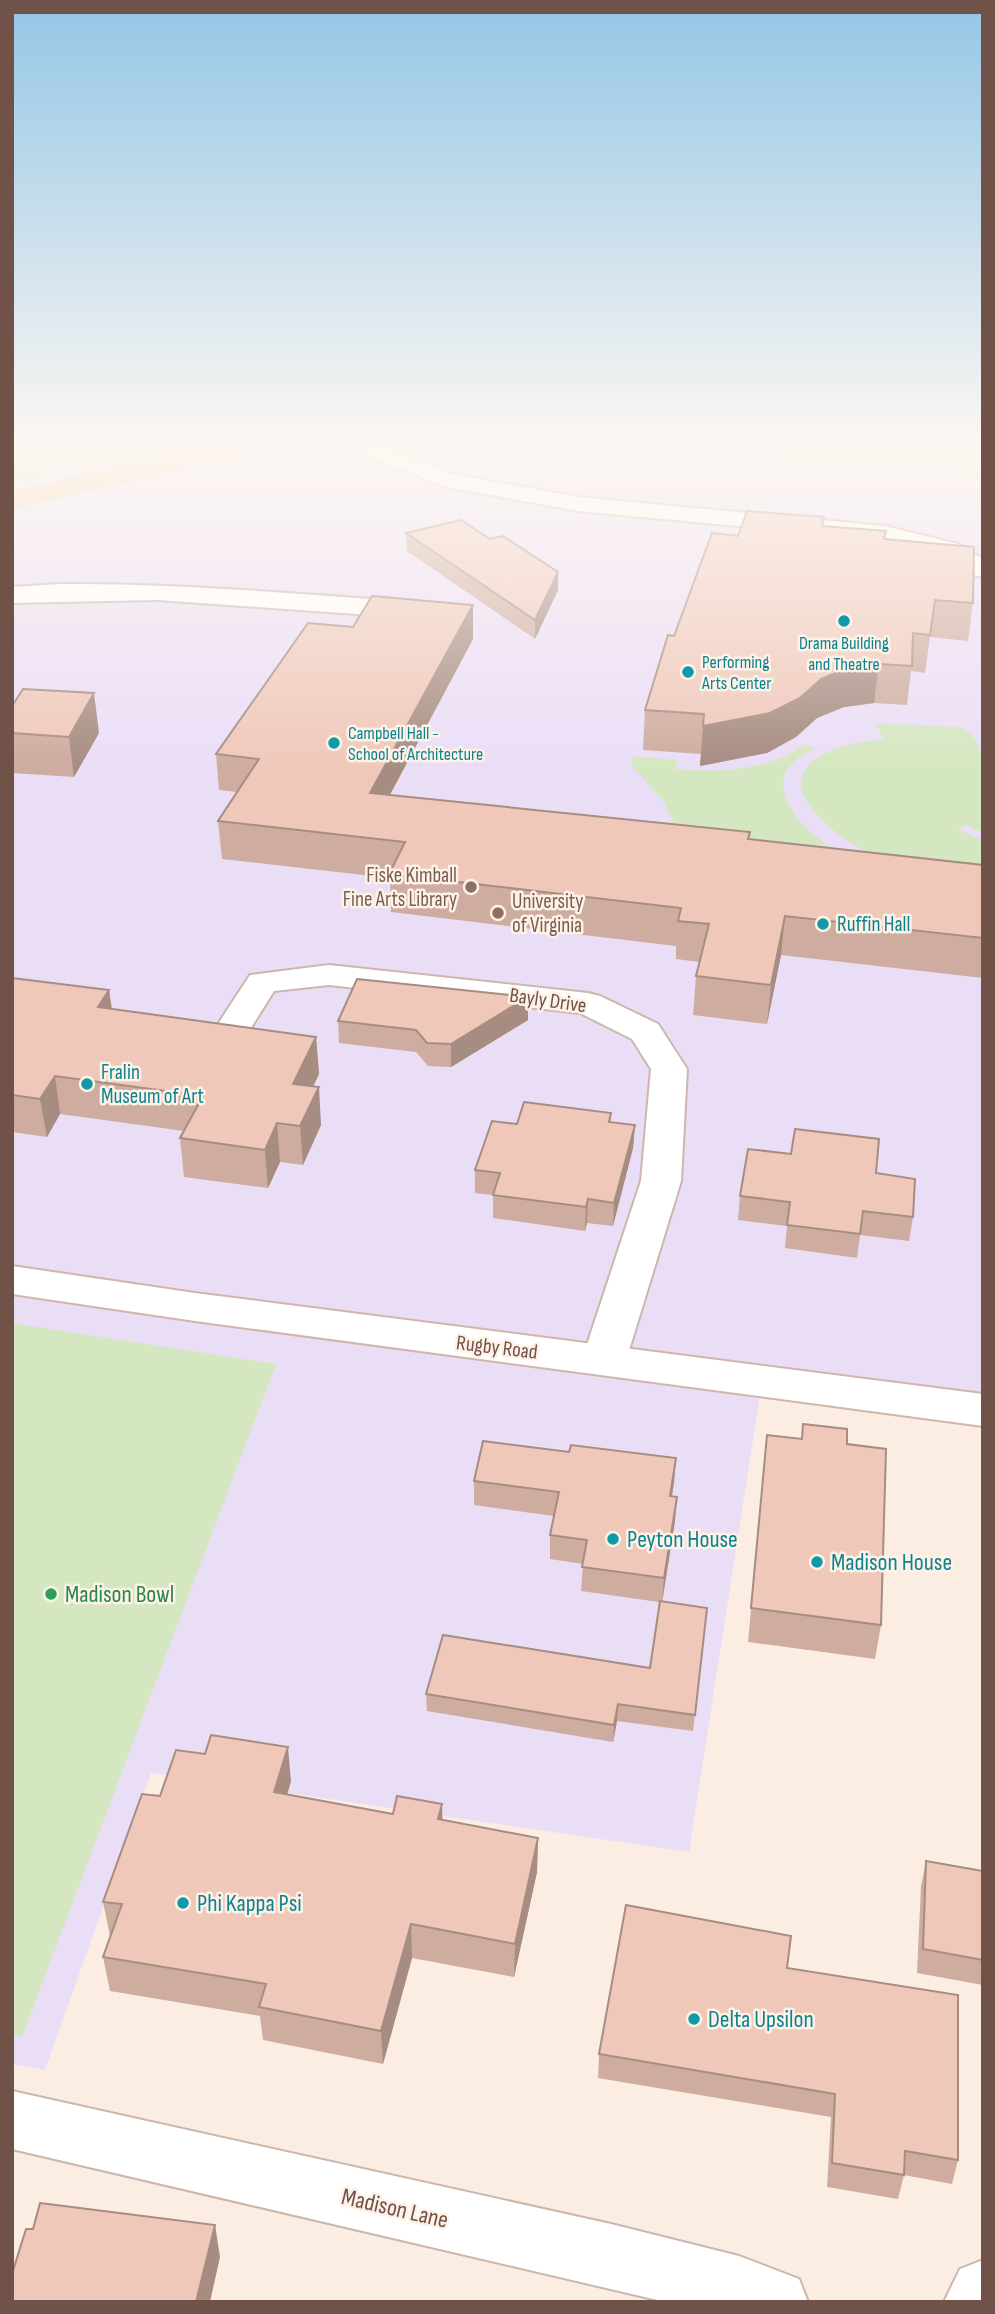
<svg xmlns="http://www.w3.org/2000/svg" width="995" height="2314" viewBox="0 0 995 2314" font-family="'Sofia Sans Condensed',sans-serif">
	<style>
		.education { fill: #eadef7 }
		.green { fill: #d5e7c1 }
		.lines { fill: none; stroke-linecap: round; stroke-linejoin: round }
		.street-casing { stroke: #cdb6ab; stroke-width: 4 }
		.secondary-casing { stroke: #d0b5a9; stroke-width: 4 }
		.primary-casing { stroke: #d4cbc8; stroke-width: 4 }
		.street { fill: #fff; fill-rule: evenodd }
		.secondary { fill: #fff; fill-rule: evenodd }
		.primary { fill: #f7c99c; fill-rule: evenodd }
		.wall { fill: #ceaca0 }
		.shaded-wall { fill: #a78c82 }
		.building { fill: #efc8ba; stroke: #a78c82; stroke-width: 2 }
		.culture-dot { fill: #0f9aa8; stroke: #fef2e7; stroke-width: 2.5 }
		.education-dot { fill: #8d6e63; stroke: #fef2e7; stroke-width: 2.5 }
		.leisure-dot { fill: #2e9e5b; stroke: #fef2e7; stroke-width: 2.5 }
		.labels { text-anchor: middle; stroke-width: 5; stroke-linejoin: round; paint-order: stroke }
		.far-culture-label { font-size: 18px; fill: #0d838f; stroke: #fef2e7; text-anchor: start }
		.education-label { font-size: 21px; fill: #785e54; stroke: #fef2e7; text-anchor: end }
		.culture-label { font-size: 21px; fill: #0d838f; stroke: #fef2e7; text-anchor: start }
		.street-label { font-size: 21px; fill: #705249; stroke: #fef2e7 }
		.near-culture-label { font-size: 24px; fill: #0d838f; stroke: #fef2e7; text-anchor: start }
		.near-leisure-label { font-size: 24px; fill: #27864d; stroke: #fef2e7; text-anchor: start }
		.near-street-label { font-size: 24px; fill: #705249; stroke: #fef2e7 }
	</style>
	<rect width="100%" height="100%" fill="#fbede1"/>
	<path class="education" d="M12,444H983V1412L762,1382L689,1852L151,1773L45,2070L12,2064Z"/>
	<path class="green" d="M12,444H160L152,447L151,452L12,482Z
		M657,444H983V477Z
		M875,723L959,727C994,738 983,803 983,833L966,825L957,829L983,840V867C958,865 933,862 908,860C898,859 885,860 876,856C853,848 789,805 803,774C815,748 860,742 884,739Z
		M805,744L815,749C748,776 802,832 840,853L676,835L675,826L663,800L632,767L633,756L678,760L675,769C719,773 768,771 805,744Z
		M12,1323L276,1364L22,2037L12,2035Z"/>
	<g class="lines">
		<defs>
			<path id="street" d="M348,444H379L448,473L578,497L885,526L958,544L983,559V577L974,575L940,554L885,540L578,511L442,486L351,449Z
				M60,584C173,583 285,593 398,601L407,603L411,609L407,615L398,617L157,600L12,603V587Z
				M329,965L588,993L600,996L658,1024L687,1069L681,1181L626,1360L619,1371L604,1375L589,1371L582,1360L641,1181L651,1069L632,1039L580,1013L329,985L274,991L234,1055L221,1058L208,1055L203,1047L250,975Z
				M12,2091L611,2224L739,2256L799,2279L808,2302H666L12,2149Z
				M983,2260V2302H944L960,2269Z"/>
			<path id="secondary" d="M12,1266L195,1293L983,1394V1426L195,1321L12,1294Z"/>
			<path id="primary" d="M223,444H264L261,449L12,507V493Z"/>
		</defs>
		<use href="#street" class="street-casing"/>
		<use href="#secondary" class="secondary-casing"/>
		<use href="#primary" class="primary-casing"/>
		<use href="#street" class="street"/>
		<use href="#secondary" class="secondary"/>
		<use href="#primary" class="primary"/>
	</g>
	<path class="wall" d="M824,526L885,540L973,603L968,641L930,637L925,673L911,671L907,705L874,703L844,707L817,718L796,737L767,753L700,766L701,754L643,750L645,710L674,636L738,536Z
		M406,533L490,539L558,572V590L535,639L407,551Z
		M473,605V639L390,795L750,832L749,840L983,865V978L781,955L767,1024L693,1015L696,976L699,962L676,959V946L391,912L390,878L222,859L218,821L237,792L219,790L216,754L353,627Z
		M12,706L99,733L74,777L12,773Z
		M12,978L109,990L112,1009L316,1037L319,1074L313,1087L321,1125L303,1165L280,1162L268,1188L184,1177L180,1138L184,1131L60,1114L47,1137L12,1132Z
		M528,1020L451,1067L428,1066L416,1052L339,1043L338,1021Z
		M611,1113V1122L635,1125L633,1148L613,1226L587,1223L585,1231L493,1218V1195L475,1193V1170L517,1124Z
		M876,1173L913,1217L909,1241L860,1235L857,1258L785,1248L787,1226L738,1220L740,1196Z
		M767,1435L881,1625L875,1659L748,1642Z
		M569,1452L676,1458L672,1496L675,1521L662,1602L707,1608L693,1731L617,1721L613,1742L427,1711L426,1694L650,1668L659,1602L581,1591L583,1564L550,1559V1535L554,1516L474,1505V1481Z
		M291,1781L287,1795L393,1814L442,1804V1820L538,1838L537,1872L514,1977L412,1958L383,2064L263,2040L260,2016L110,1991L103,1957L111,1936H110L103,1902L160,1796Z
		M926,1861L983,1871V1985L917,1973L921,1886Z
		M787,1968L958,2160L952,2184L904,2175L898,2199L827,2187L831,2117L598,2078L599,2054Z"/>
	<path class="shaded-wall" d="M558,572V590L535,639V620Z
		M473,605V639L371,830L370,793Z
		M879,664L874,703L844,707L817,718L796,737L767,753L700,766L703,726L848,668Z
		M94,693L99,733L74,777L69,737Z
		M785,916L781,955L767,1024L771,985Z
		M109,990L114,1027L98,1007Z
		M528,997V1020L451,1067V1044Z
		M316,1037L319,1074L296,1122L293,1084Z
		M55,1076L60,1114L47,1137L40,1099Z
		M319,1087L321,1125L303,1165L300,1126Z
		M277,1123L280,1162L268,1188L265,1150Z
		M635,1125L633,1148L613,1226L614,1203Z
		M588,1199L587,1223L585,1231L586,1207Z
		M676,1458L674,1483L668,1520L670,1496Z
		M677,1497L675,1521L662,1603L664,1578Z
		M618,1704L617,1721L613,1742L614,1725Z
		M288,1747L291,1781L278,1826L274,1792Z
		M442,1804L443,1838L438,1819Z
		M538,1838L537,1872L514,1977L515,1944Z
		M411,1924L412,1958L383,2064L381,2031Z
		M215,2225L220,2257L210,2302H196Z"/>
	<path class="building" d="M747,511L824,517L822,526L886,531L884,539L974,547L973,603L935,600L930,635L913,633L912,666L879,664L848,668L821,679L800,698L770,713L703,726L704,714L645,710L668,635L674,636L712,533L738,536Z
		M461,520L490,539L503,536L558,572L535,620L406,533Z
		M372,596L473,605L370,793L750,832L748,839L983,865V938L785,916L771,985L696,976L709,924L678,921L681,908L389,874L405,842L218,821L259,759L216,754L308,623L353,627Z
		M23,689L94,693L69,737L12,733V706Z
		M12,978L109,990L98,1007L316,1037L293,1084L319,1087L300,1126L277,1123L265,1150L180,1138L203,1096L55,1076L40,1099L12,1095Z
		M357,979L528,997L451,1044L427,1043L416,1030L338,1021Z
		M524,1102L611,1113L609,1122L635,1125L614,1203L588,1199L586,1207L493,1195L500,1173L475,1170L492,1121L517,1124Z
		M795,1129L879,1139L876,1173L915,1179L913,1217L863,1211L860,1234L787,1225L790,1202L740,1196L748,1149L791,1154Z
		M803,1424L847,1429V1444L886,1449L881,1625L751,1608L767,1435L802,1439Z
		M483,1441L569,1452L571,1445L676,1458L670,1496L677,1497L664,1578L582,1567L587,1540L550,1535L559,1492L474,1481Z
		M660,1601L707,1608L695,1715L618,1704L614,1725L426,1694L443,1635L650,1668Z
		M211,1735L288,1747L274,1792L393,1814L397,1796L442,1804L438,1819L538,1838L515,1944L411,1924L381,2031L259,2007L266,1984L103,1957L122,1904L103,1902L142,1794L160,1796L176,1750L205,1754Z
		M926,1861L983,1871V1960L923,1949Z
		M626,1905L791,1936L787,1968L958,1995V2160L905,2151L904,2175L832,2163L835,2094L599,2054Z
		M40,2203L215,2225L196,2302H12V2274L26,2229H33Z"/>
	<linearGradient id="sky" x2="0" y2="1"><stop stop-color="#94c6e6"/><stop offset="0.58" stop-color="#fdf7f2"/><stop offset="1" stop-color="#fdf7f2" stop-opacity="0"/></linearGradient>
	<rect width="995" height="768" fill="url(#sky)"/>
	<g class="culture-dot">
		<circle cx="844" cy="621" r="7"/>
		<circle cx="688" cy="672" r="7"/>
		<circle cx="334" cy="743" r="7"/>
		<circle cx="823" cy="924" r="7"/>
		<circle cx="87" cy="1084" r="7"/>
		<circle cx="613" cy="1539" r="7"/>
		<circle cx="817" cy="1562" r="7"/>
		<circle cx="183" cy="1903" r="7"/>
		<circle cx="694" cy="2019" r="7"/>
	</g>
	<g class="education-dot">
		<circle cx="471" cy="887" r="7"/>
		<circle cx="498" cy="913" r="7"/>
	</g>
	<circle class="leisure-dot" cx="51" cy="1594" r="7"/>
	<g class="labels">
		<g class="far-culture-label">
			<text x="844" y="649" text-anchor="middle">Drama Building<tspan x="844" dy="21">and Theatre</tspan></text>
			<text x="702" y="668">Performing<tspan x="702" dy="21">Arts Center</tspan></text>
			<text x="348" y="739">Campbell Hall -<tspan x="348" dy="21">School of Architecture</tspan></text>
		</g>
		<g class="education-label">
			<text x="457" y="882">Fiske Kimball<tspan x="457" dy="24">Fine Arts Library</tspan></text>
			<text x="512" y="908" text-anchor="start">University<tspan x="512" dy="24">of Virginia</tspan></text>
		</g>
		<g class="culture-label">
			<text x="837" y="931">Ruffin Hall</text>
			<text x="101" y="1079">Fralin<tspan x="101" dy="24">Museum of Art</tspan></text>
		</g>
		<g class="street-label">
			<text transform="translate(548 1000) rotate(8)" y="7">Bayly Drive</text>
			<text transform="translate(497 1347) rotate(7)" y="7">Rugby Road</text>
		</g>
		<g class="near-culture-label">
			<text x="627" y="1547">Peyton House</text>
			<text x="831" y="1570">Madison House</text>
			<text x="197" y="1911">Phi Kappa Psi</text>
			<text x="708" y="2027">Delta Upsilon</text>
		</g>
		<g class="near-leisure-label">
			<text x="65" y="1602">Madison Bowl</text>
		</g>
		<g class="near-street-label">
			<text transform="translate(395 2208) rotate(13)" y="8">Madison Lane</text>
		</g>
	</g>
	<rect width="995" height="2314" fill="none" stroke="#705249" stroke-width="28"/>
</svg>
